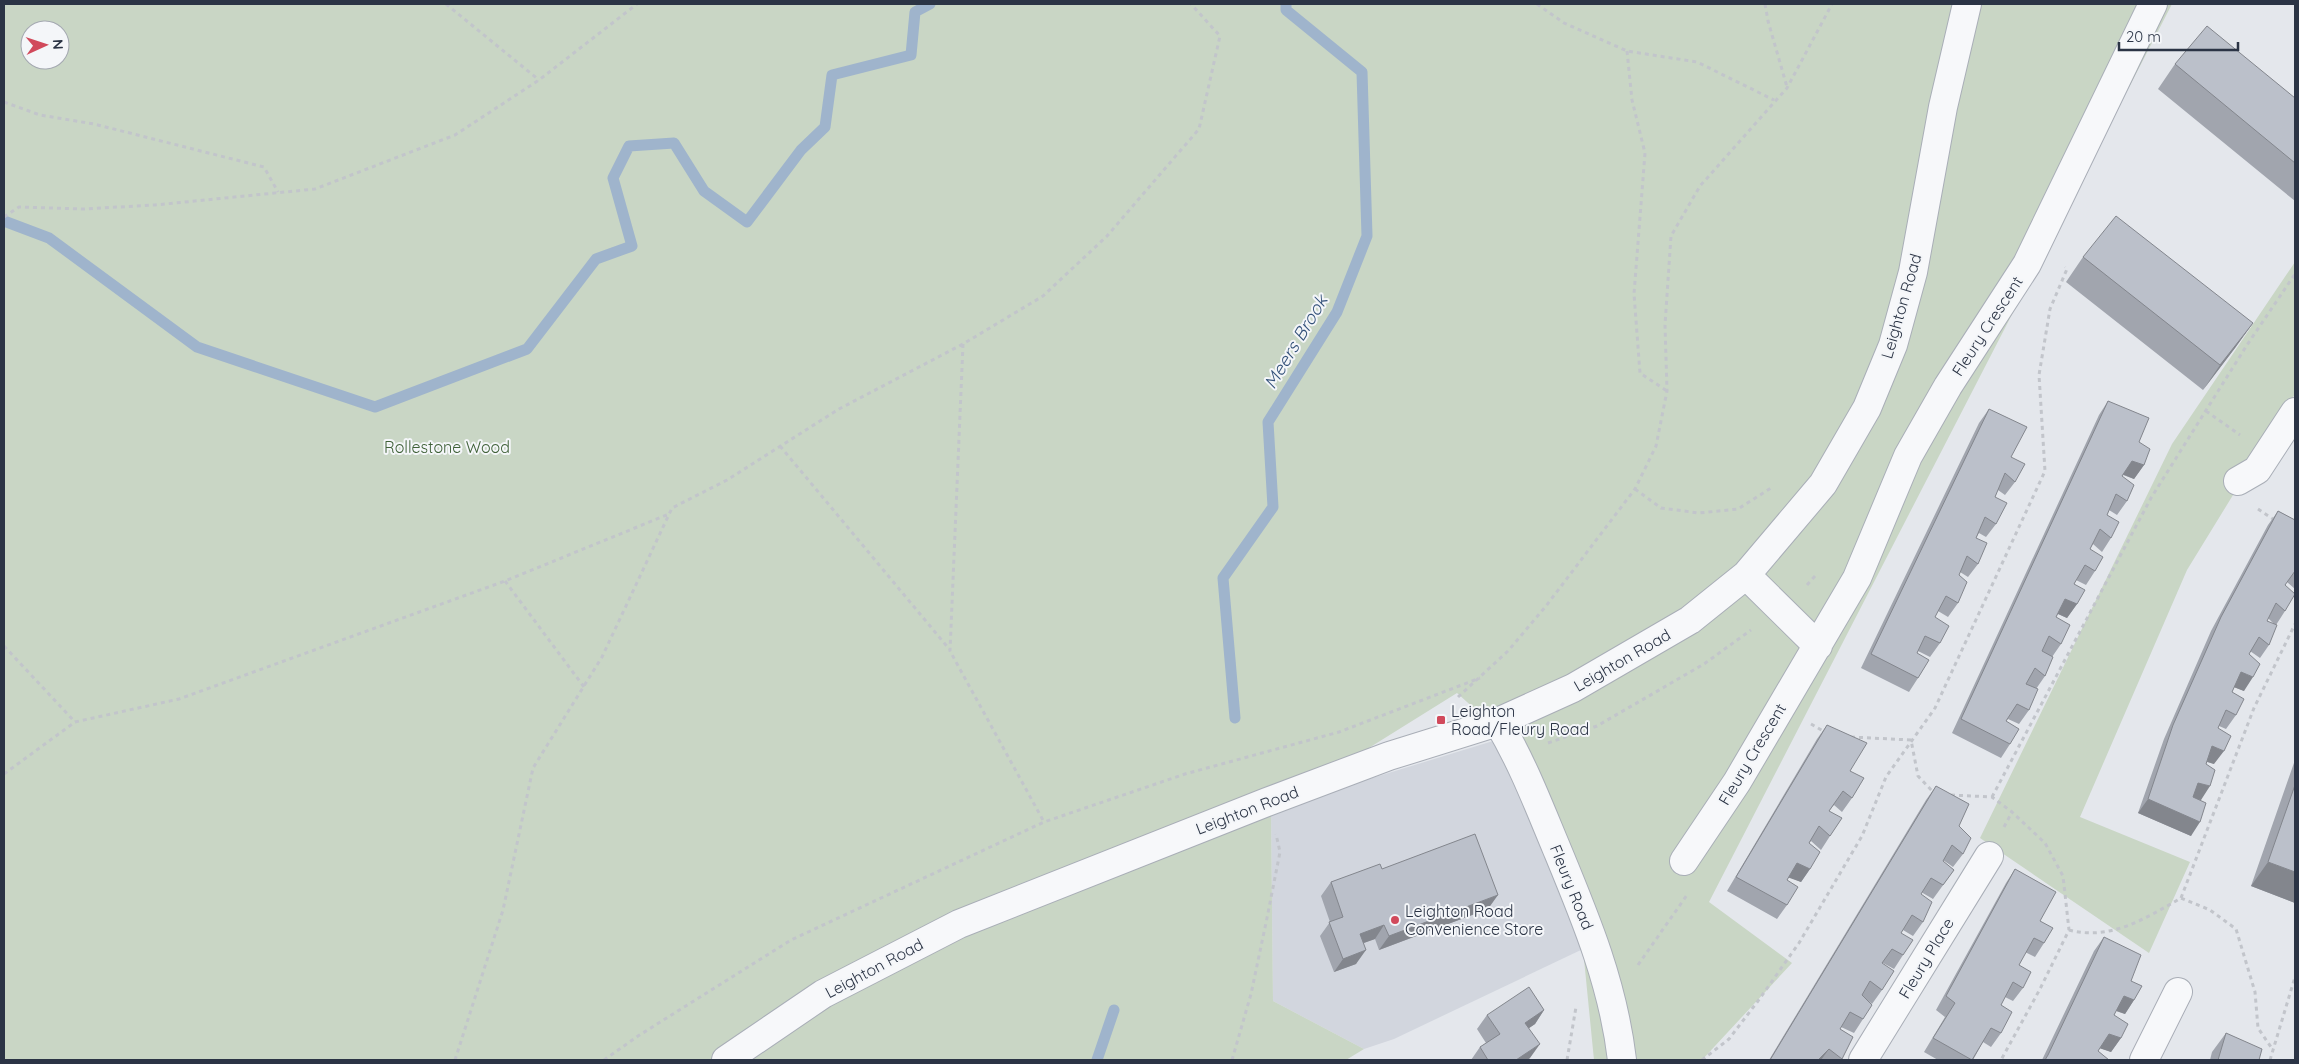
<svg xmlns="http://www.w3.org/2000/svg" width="2299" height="1064" viewBox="0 0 2299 1064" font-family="Quicksand,sans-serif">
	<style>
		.built { fill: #d2d6de }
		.green { fill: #c9d6c5; fill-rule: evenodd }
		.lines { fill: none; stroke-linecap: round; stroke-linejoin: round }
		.stream { stroke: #9fb4cc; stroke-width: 11 }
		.minor-casing { stroke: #a9aeb7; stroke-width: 30 }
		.path { stroke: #c2c5cb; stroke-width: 3; stroke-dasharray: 4 4; stroke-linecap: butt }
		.minor { stroke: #f7f8fa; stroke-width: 28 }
		.wall { fill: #a1a5ae; fill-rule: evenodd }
		.shaded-wall { fill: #83868d }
		.building { fill: #bbc0ca; stroke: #83868d }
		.poi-dot { fill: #d1495b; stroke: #f4f6f9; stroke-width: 2 }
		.labels { text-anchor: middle; stroke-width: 4; stroke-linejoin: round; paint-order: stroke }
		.street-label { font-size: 16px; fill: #2b3445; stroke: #f4f6f9 }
		.park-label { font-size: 16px; fill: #3f6138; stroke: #f4f6f9 }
		.poi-label { font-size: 16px; fill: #2b3445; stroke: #f4f6f9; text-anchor: start }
		.water-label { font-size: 18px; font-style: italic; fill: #34527a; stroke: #f4f6f9 }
	</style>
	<rect width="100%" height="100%" fill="#e4e7ec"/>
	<path class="built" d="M1506,737L1583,949L1394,1039L1364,1049L1273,1001L1271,809Z"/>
	<path class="green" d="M4,4H2172L1709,902L1792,963L1702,1060H1594L1583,949L1506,737L1457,693L1271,809L1273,1001L1364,1049L1346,1060H4ZM30,30H60V60H30Z
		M2295,262V394L2187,570L2080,817L2190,862L2149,953L1980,838L2172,444Z"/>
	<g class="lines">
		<path class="stream" d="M4,221L49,238L197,347L375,407L527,349L596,259L632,246L613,178L629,146L674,143L704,191L747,222L801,150L825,127L832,75L911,55L915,12L930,4
			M1235,718L1223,578L1273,507L1268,422L1337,312L1367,236L1362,72L1286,10V4
			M1097,1060L1114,1010"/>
		<defs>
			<path id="minor" d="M2238,481L2257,470L2295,412
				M1746,575L1818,646
				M1498,722C1522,762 1538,804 1556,847C1585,917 1613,983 1622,1060
				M1684,861L1737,782L1857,578L1908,456L1948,386L2027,264L2153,4
				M726,1060L823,994L959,924L1267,802L1389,756L1498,722L1573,688L1690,620L1746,575L1823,484L1867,408L1893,345L1913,272L1943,107L1967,4
				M1863,1060L1989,856
				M2144,1060L2178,992"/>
		</defs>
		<use href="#minor" class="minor-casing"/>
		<path class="path" d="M446,4L539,80
			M1537,4L1564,23L1627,51L1697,62L1774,100
			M1765,4L1768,21L1787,87
			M1627,51L1632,100L1645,153L1634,294L1640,373L1667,391
			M4,102L40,115L94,124L264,167L278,192
			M4,217L19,207L83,209L155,205L315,189L455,135L539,80L637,4
			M963,344L950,651L1044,822
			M2206,411L2240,435
			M780,446L950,650
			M1635,489L1661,508L1699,513L1738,509L1771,488
			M2258,509L2276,521
			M505,581L584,687
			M1807,585L1816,575
			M4,646L75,722
			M1458,697L1508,651L1546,606L1635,489L1656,446L1667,391L1665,325L1671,236L1700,186L1787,88L1832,4
			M1811,724L1825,732
			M1851,737L1911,740L1918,776L1935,794
			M1548,743L1597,726L1704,664L1751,630
			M4,774L75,722L179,699L505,581L669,514
			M1951,795L1992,797L2012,812L2045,843L2063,876L2069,930L2040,989L2001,1060
			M1992,797L2151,498L2247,345L2295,274
			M2004,827L2012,812
			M2181,898L2254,708L2295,624
			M2069,930C2111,941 2146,918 2181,898L2210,910L2236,929L2255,992L2258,1028L2273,1050
			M1638,965L1687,895
			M455,1060L503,910L533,768L602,657L672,508L727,480L839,409L963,344L1043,296L1107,236L1199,129L1220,36L1191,4
			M604,1060L638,1036L791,940L1044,822L1185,774L1339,732L1480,678
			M1232,1060L1251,994L1267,918L1280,852L1276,834
			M1567,1060L1576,1007
			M1702,1060L1729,1039L1758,1001L1799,943L1862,836L1886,777L1935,708L2045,471L2039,375L2050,309L2067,269L2065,267
			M2270,1060L2295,977"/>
		<use href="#minor" class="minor"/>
	</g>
	<path class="wall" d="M2175,64L2295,98V201L2158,89Z
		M2083,257L2253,323L2235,348L2203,390L2066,282Z
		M2108,401L2144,465L2134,479L2123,475L2122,476L2127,501L2117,515L2109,510L2107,515L2111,538L2102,552L2093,544L2090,549L2095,571L2086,585L2076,580L2074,584L2077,604L2067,618L2058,614L2056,617L2061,644L2052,657L2045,676L2036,689L2029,710L2019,724L2008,719L2006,721L2010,744L2001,758L1952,733L2099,415Z
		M1989,409L2011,457L2015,482L2005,495L1998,490L1995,497L1996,524L1986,537L1979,533L1976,538L1978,564L1968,577L1960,572L1959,575L1958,603L1948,617L1938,611L1935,617L1940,643L1930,657L1918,651L1917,653L1918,678L1909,692L1861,668L1979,423Z
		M2278,511L2295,520V589L2287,582L2285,585V611L2276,625L2269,645L2260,658L2250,651L2249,654L2244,691L2234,687L2232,692L2236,715L2226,729L2219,726L2218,728L2214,764L2207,762L2206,764L2201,800L2191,836L2138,813L2164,739L2211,631L2268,525ZM2268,618L2275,625L2267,621Z
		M1827,725L1850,771L1852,798L1842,812L1834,805L1829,811L1830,836L1821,850L1811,841L1809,843L1810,869L1801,882L1789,877L1787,880V905L1777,919L1727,891L1817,739Z
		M2295,760V903L2251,886Z
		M1936,786L1959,826L1963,854L1953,867L1943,860V861L1954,870L1933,899L1921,892V894L1923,922L1913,936L1903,930L1901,933L1903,955L1894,969L1883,963L1882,964V990L1872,1004L1866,999L1863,1019L1854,1033L1841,1027L1840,1029L1853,1037L1840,1060H1769L1926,800Z
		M1382,869L1488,909L1379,950L1375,939L1363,943L1356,964L1334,972L1320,936L1330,922L1321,896L1331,882Z
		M2015,869L2040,921L2044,943L2035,957L2025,952L2019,965L2023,988L2013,1001L2005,997L2001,1005V1033L1991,1047L1983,1042L1973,1060H1938L1924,1052L1945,1017L1936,1010L2006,883Z
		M2104,937L2131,981L2134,1000L2125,1014L2116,1011L2114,1015L2121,1038L2111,1052L2100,1048L2098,1051L2109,1060H2042L2094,951Z
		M1544,1010L1535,1024L1529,1028L1530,1058L1527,1060H1471L1480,1047L1486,1043L1477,1029L1487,1015Z
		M2226,1033L2259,1060H2210L2212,1052Z"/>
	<path class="shaded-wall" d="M2253,323L2235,348L2203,390L2220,365Z
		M2132,461L2144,465L2134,479L2122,474Z
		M2065,599L2077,604L2067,618L2056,613Z
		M2241,672L2253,677L2244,691L2231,686Z
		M2212,746L2224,751L2214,764L2202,760Z
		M2198,783L2210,786L2201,800L2188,797Z
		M2148,799L2200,822L2191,836L2138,813Z
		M2268,862L2295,872V903L2251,886Z
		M1797,863L1810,869L1801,882L1787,877Z
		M1498,895L1488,909L1379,950L1389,936Z
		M1384,925L1375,939L1350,948L1360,934Z
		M1366,950L1356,964L1334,972L1343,959Z
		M2124,996L2134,1000L2125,1014L2114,1010Z
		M1544,1010L1535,1024L1516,1037L1525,1023Z
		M2109,1034L2121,1038L2111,1052L2099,1048Z
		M1540,1044L1530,1058L1527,1060H1516Z
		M1829,1049L1821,1060H1818Z"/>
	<path class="building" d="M2207,26L2295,98V163L2175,64Z
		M2116,216L2253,323L2220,365L2083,257Z
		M2108,401L2149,418L2139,442L2150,449L2144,465L2132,461L2122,476L2134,485L2127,501L2116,494L2107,515L2119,522L2111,538L2100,529L2090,549L2103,557L2095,571L2085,565L2074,584L2085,590L2077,604L2065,599L2056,617L2070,625L2061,644L2049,636L2042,651L2053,657L2045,676L2035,668L2026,684L2038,689L2029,710L2017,704L2006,721L2019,729L2010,744L1961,719Z
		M1989,409L2027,427L2011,457L2025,464L2015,482L2005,473L1995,497L2007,503L1996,524L1985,517L1976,538L1987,543L1978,564L1967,556L1959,575L1967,582L1958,603L1946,596L1935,617L1949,626L1940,643L1925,636L1917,653L1929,660L1918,678L1871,654Z
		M2278,511L2295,520V571L2285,585L2295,594L2285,611L2276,603L2267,621L2277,625L2269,645L2259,637L2249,654L2260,664L2253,677L2241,672L2232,692L2244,699L2236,715L2226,710L2218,728L2231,736L2224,751L2212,746L2206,764L2215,770L2210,786L2198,783L2193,797L2206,803L2200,822L2148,799L2173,725L2221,617Z
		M1827,725L1867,743L1850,771L1864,778L1852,798L1843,791L1829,811L1842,818L1830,836L1819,826L1809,843L1820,852L1810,869L1797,863L1787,880L1798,887L1787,905L1736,877Z
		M2295,785V872L2268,862Z
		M1936,786L1969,804L1959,826L1971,838L1963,854L1952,845L1943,861L1954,870L1943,885L1931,878L1921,894L1932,902L1923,922L1912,915L1901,933L1913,940L1903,955L1892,949L1882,963L1894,971L1882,990L1870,981L1862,995L1872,1005L1863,1019L1850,1012L1840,1029L1853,1037L1842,1059L1829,1049L1818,1060H1770Z
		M1475,834L1498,895L1389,936L1384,925L1360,934L1366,950L1343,959L1329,922L1343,917L1331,882L1380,864L1382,869Z
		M2015,869L2056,892L2040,921L2053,928L2044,943L2034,938L2019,965L2031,972L2023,988L2013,982L2001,1005L2012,1012L2001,1033L1991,1028L1972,1060L1933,1038L1955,1003L1946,996Z
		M2104,937L2141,955L2131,981L2142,986L2134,1000L2124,996L2114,1015L2128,1024L2121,1038L2109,1034L2098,1051L2109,1060H2045L2048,1055Z
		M1529,987L1544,1010L1525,1023L1540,1044L1516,1060H1488L1480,1047L1500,1034L1487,1015Z
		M2226,1033L2262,1049L2259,1060H2218Z"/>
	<g class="poi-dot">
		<rect x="1436" y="715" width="10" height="10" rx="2.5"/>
		<circle cx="1395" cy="920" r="5"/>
	</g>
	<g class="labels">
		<g class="street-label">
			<text transform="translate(1901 306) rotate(-74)" y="6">Leighton Road</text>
			<text transform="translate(1987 326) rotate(-57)" y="6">Fleury Crescent</text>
			<text transform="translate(1622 660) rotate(-30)" y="6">Leighton Road</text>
			<text transform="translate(1752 754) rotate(-59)" y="6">Fleury Crescent</text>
			<text transform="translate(1247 810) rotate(-21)" y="6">Leighton Road</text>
			<text transform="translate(1572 887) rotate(68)" y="6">Fleury Road</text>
			<text transform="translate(1926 958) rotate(-59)" y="6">Fleury Place</text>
			<text transform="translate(874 968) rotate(-28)" y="6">Leighton Road</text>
		</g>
		<g class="park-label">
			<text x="447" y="453">Rollestone Wood</text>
		</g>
		<g class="poi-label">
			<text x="1451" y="717">Leighton<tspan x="1451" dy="18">Road/Fleury Road</tspan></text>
			<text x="1405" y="917">Leighton Road<tspan x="1405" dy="18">Convenience Store</tspan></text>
		</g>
		<g class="water-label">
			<text transform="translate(1296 342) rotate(-59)" y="6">Meers Brook</text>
		</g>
	</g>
	<rect width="2299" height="1064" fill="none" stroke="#2b3445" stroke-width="10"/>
	<g transform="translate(45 45) rotate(87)"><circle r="24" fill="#f4f6f9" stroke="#a4a8b1"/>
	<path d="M0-4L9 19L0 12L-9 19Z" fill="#d1495b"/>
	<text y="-8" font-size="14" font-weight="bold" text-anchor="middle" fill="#2b3445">N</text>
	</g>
	<path d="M2119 42v8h119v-8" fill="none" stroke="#2b3445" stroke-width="2.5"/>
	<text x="2126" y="42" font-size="15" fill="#2b3445" stroke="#f4f6f9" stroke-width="4" paint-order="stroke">20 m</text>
</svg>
